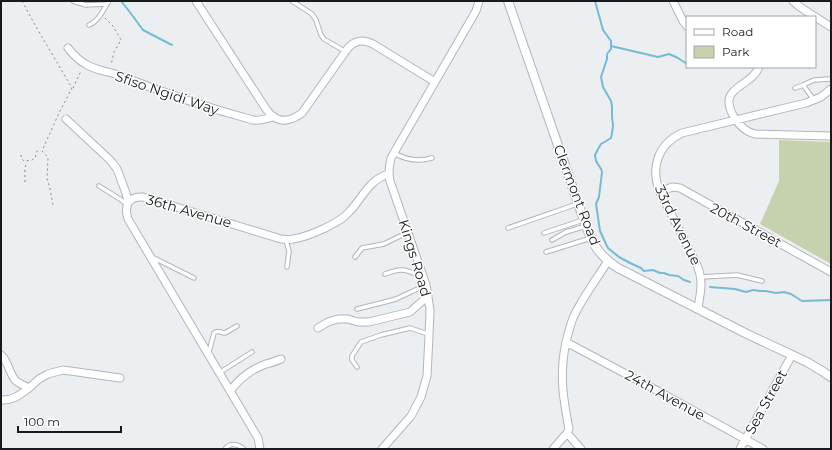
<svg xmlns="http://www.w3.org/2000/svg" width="832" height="450" viewBox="0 0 832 450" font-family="Montserrat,sans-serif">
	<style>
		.green { fill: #c6d2ae }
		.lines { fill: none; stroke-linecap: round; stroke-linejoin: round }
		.stream { stroke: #76bad6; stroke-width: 2 }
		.service-casing { stroke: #b2b6b8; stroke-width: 5.5 }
		.minor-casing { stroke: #b2b6b8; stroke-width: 9 }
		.tertiary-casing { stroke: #b2b6b8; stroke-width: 10 }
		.path { stroke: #87898b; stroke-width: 1; stroke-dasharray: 2 3; stroke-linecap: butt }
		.service { stroke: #fff; stroke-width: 3.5 }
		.minor { stroke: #fff; stroke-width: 7 }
		.tertiary { stroke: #fff; stroke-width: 8 }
		.labels { text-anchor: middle; stroke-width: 3; stroke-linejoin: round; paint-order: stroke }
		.street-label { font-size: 14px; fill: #191a1b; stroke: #fff }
	</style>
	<rect width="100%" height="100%" fill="#eceff2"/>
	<path class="green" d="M779,140L831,142V264L760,224L779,181Z"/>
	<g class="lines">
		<path class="stream" d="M121,1L129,11L143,30L172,45
			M595,1L603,30L611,41V49L607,54V59L601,77L603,87L611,101L612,106V117L613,126L612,133L611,138L601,144L598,149L595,155L596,161L601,169L602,172L599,197L596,204L600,231L606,244L608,248L619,257L630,263L641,268L644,271L653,270L660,273H664L669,275L678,276L684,280L690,282
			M611,46L658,57L669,54L678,58L687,64
			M737,67H740
			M710,287L735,289L746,292L753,290L760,291H766L776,293L784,292L791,294L802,301L831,300"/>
		<defs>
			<path id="service" d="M73,1L86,5L107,4
				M292,1L312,14L316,20L321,35L324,39L346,52
				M89,25C99,21 103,10 109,1
				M803,85L814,80L831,79
				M795,88L803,85L814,100
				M394,153C406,160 418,162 432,158
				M99,186L120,199L127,205
				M508,228L577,204
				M544,233L583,220
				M286,240L289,251L287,267
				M552,240L566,232L586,226
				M546,252L591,238
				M355,257L362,248L384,244L408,232
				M152,258L156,259L194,278
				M385,274C404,267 405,270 423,277
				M701,277L737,275L762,281
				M357,309L381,303L396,299L426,285
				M209,352L214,333C218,329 221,333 225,333L237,326
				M357,367L352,360V356L361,342L381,335L410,328L428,334
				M219,373L252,352
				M225,449C230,442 238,444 244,449"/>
			<path id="minor" d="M196,1L266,109C268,111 270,115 273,116C282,124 294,119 302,113L348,48C355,40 364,39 373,44L435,82
				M673,1L683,21L687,26
				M793,1L800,7L831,27
				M68,48C74,56 81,62 89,66C99,71 111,72 121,76C164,93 208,108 253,120C260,121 266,119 273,117
				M759,67C751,88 716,86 734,117C739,125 746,132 755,134L831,136
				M66,119L110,160L117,169L126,193L128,203
				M660,192L672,187L680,188L831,272
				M698,308C701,290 704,278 695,261L660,192C650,168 658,144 682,133L806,103L821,97L831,89
				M318,328L328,322L338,319H348L358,322H369L410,312L428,296
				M566,342L656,390L763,449
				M1,355C8,361 9,372 15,380C18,383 25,386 29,388L39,379L48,374L63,370L120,378
				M230,391C239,379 252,369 266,364C271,363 276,361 281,359
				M1,400C12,401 20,395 29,388
				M567,433L581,449
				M260,449L258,438L128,219C124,206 128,196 143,197L281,239C285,239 289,240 293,239C308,237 340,223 349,212C362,199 369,179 389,174
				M382,449L411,416L421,397L427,376L429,335L430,310L426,285L390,181C388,172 389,166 391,158L476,11L479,1
				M553,449L567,433L569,429C563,397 559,375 566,342C568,334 570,326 573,318C582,298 596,280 608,261
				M740,449L792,355"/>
			<path id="tertiary" d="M508,1L586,226C594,247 600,256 618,268L747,334L807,362L822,371L831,377"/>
		</defs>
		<use href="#service" class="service-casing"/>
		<use href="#minor" class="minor-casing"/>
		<use href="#tertiary" class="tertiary-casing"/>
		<path class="path" d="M22,1L35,25L72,88L59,113L42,151L47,156L48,158L47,179L50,188L53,205
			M105,18L113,26L121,40L114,52L111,65
			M73,88L81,71
			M21,155V158L24,161L32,160L35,158L37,151H41
			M25,182C25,175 24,167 27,162"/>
		<use href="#service" class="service"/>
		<use href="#minor" class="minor"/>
		<use href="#tertiary" class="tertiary"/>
	</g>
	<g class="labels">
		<g class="street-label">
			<text transform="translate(167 93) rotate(19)" y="5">Sfiso Ngidi Way</text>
			<text transform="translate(577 195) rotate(69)" y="5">Clermont Road</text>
			<text transform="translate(189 211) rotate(16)" y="5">36th Avenue</text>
			<text transform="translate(678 225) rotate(64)" y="5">33rd Avenue</text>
			<text transform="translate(746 225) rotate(28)" y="5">20th Street</text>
			<text transform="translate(415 258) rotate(73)" y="5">Kings Road</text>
			<text transform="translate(665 395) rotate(29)" y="5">24th Avenue</text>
			<text transform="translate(766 402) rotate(-61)" y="5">Sea Street</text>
		</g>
	</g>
	<rect width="832" height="450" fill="none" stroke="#191a1b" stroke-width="4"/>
	<rect x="686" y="16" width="130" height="52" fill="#ffffff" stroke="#a3a3a4"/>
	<rect x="694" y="29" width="20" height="6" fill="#ffffff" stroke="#a3a3a4"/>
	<text x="722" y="36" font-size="12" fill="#191a1b">Road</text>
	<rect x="694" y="46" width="20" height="12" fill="#c6d2ae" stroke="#a3a3a4"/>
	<text x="722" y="56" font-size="12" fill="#191a1b">Park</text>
	<path d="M18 426v6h103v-6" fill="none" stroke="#191a1b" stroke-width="2"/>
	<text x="24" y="426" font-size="12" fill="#191a1b" stroke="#ffffff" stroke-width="3" paint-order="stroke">100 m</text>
</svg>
